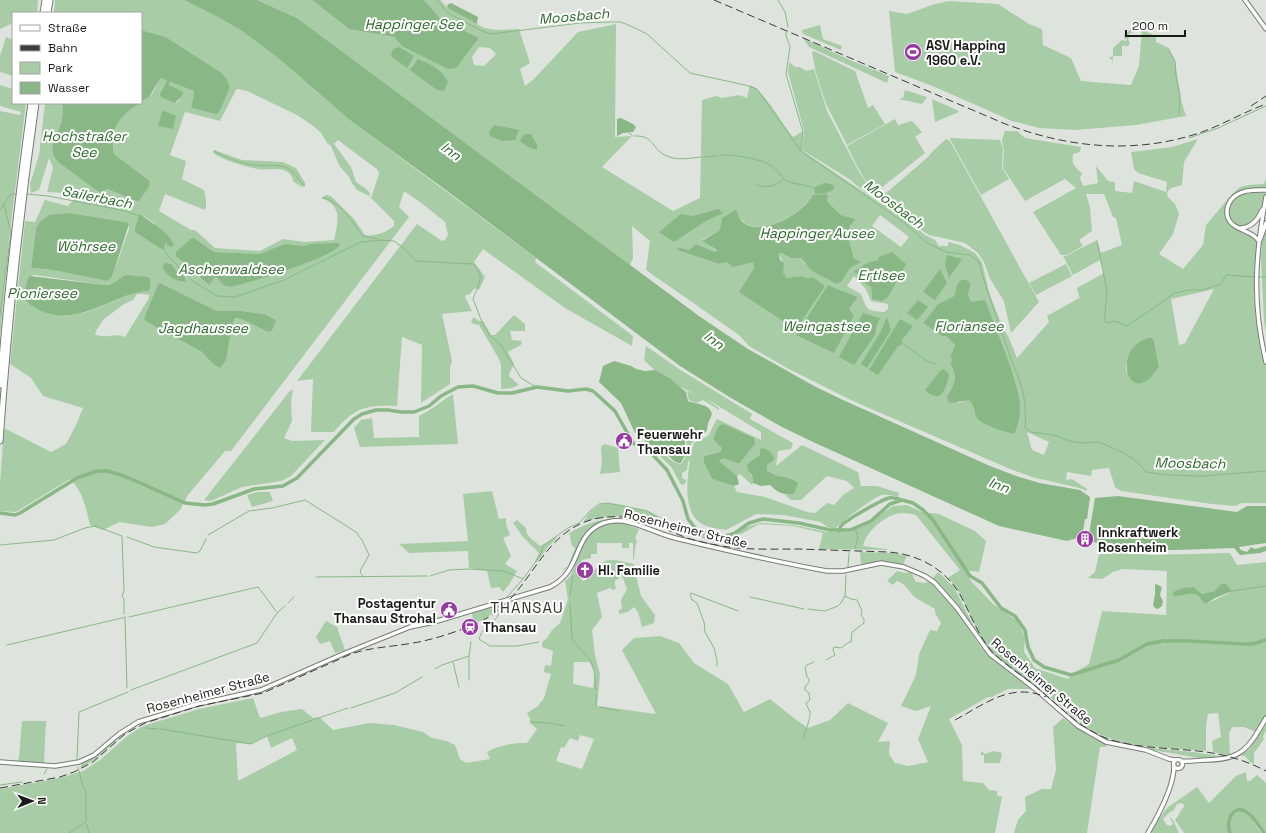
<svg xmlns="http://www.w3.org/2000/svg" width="1266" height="833" viewBox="0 0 1266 833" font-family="'Space Grotesk',sans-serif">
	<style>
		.green { fill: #a8cca6; fill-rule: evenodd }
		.water { fill: #89b886 }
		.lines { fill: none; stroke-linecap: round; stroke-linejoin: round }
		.stream { stroke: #89b886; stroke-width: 1 }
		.river { stroke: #89b886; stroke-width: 3.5 }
		.secondary-casing { stroke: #767c75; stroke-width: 5.5 }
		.highway-casing { stroke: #767c75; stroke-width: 7 }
		.secondary { stroke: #fff; stroke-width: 3.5 }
		.highway { stroke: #fff; stroke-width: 5 }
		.rail { stroke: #3b3d3b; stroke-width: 1; stroke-dasharray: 8 4; stroke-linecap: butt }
		.labels { text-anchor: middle; stroke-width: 4; stroke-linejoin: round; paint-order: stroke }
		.poi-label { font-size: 13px; font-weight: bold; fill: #181a18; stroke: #fff; text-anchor: start }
		.street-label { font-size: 13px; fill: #181a18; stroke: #fff }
		.water-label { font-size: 14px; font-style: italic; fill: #276827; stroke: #fff }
		.quarter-label { font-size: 15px; letter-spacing: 1px; fill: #2e332e; stroke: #fff }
	</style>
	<rect width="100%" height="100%" fill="#dee4dd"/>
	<path class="green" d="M0,0H38L37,13H13V23L0,29Z
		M55,0H184L214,15L242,31L278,58L351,121L536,258L535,262L633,336L632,346L565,308L483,249L474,262L485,277L479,290L475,288L469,295H466L465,297L472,311L442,314L452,361L450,367V384L421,403L422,345L402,337L397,406C366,405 355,407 334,432H311L313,379L297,381L417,224L442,241L445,240L448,235L445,222L420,202L404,191L399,207L409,217L231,451H225L188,495L180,510L165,524L152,527L119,522L103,530L90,525C86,509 83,491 70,479L16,512L0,511V484L4,428L51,452L66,444L76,425L83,408L43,396L31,378L10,364L25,221L35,222L45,200L68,206L79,194L72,185L64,193L47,192L53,168L49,158L39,190L31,193L30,184L39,155L45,103H63C62,108 63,114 62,119C59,135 44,146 58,162L93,188L101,192L107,189L137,202L149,187L150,181L114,154C112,139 115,120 127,110C134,105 142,103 149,97C154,93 157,84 160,78H162L167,81L162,90L177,103L182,96L169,85L170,82L194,91V94L191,106L218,113C221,109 222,106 224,102C229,87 233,87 222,73L166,37L141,30V13H54ZM238,89L247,91L297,115L312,125L321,133L327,143L331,146L339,165L349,177L352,183L357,190L369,196L370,193L365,188L356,182L351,167L334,144L338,140L378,170L379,174L371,198L394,221V226C387,232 374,237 365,235L354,219L331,196L326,195L321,198C343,205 338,222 334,240L305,242L283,239L260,251L215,248L195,230H191L159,211L165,194L205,210V208H206V200L204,190L182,179L186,161L170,155L185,112L220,121L236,90ZM70,213L126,222L129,224V229L112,277L107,281L53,270L31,268L36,228ZM142,215L154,223L172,241L165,245ZM193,237L214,252L260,254L294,245L304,246L310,244H339L223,285L217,278H214L208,285L191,238ZM35,275L105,285C116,285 125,274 135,276L148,291C116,294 86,322 53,314C45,312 32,300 25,295C25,288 25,276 35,275ZM160,283L217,311H242L264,314L276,320V321L272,331L268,332L241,319L237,318L233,322L226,360L213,364L202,352L145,321L144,318ZM137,294H143L149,295V298L125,337C114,332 106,340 95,334L96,331L103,320L124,304L133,300Z
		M257,0H312L349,29L394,37L402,46L479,38L440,18L424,0H440L447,7L484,28L497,30L519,29L530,63L520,69L525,86L533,80L578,32L616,24L615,137L632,136L602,167L673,211L700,198L702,100L716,96L722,98L739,95L747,98L750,85C764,90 782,124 793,137L803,131L801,150L880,203L884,200L925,235L935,240L939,246H948V242L960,245L975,253L982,262L989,292L1002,326L1009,338L1017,358L1049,322L1047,316L1079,298L1080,300L1077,288L1104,273L1100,260L1073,275L1063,256H1066L1097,240L1101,253L1122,245L1116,218L1113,217L1104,194H1086L1090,207L1092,231L1079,240L1083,246L1067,255H1061L1033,212L1076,188L1065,179L1025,201L1003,168L1004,151L1002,140L1005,131H1017L1025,138L1081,147L1080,152L1073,154C1071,164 1075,167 1082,173L1080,178L1083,186L1098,183L1096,166L1108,181L1115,182V191L1132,193L1134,181L1166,192L1167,182L1138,173L1134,169L1131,152L1172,147L1198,139L1184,162L1182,185L1171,188L1167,192L1168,197L1175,204L1179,214L1173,234L1159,254L1183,269L1203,245L1206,225L1233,193L1240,187L1249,185L1264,184L1266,178V188C1258,188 1249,188 1241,191C1228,195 1220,211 1229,223C1236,232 1249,233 1257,241L1254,272V298L1257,325L1266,367V503H1242L1235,506L1212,504L1121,491L1115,487L1109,468L1092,470L1091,476L1067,472L1066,480L1072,479L1087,489V491L1079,488L1032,477L1010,469L853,401L787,368L749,346L739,335L646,270L650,241L632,226L633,258L630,265L297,18ZM479,47L490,48L496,54L484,66L474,65L472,57ZM813,195H826L827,201L841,215L856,219C854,222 851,224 850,227C845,236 851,251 855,259L842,281L804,263C802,256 798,258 792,258C789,257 785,254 782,253L779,254L783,263V274L786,278L801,276L808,278L813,277L825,286L790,322H784L740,292L754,268L753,262H727L719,264L677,250L678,247L689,250L696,244L715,252L717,251L702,240L720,230L737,212C748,246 802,215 813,195ZM880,215L909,237L901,247L872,226ZM878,260L872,299L871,287L860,274L857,273L869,262ZM854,276L866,289L871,301L888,304V309L884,312C867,311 867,310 861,294L847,286ZM971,284L968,294L971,302L1013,374C1019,389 1019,404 1018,420L975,414L974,405L970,401H964L959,403L947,397C955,382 958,379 950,363L952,360L950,357L955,345L946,336H942L923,323L938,304L954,296L957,285ZM828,285L858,297L849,309ZM1214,289L1185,343L1179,345L1171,299ZM1145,339L1154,341L1159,367L1153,375L1126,371C1126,357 1133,347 1145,339ZM1027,432L1049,442L1044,455L1032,450Z
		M949,1L998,4L1029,24L1042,29L1043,45L1071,58L1081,81L1131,85L1139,66L1142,30L1156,36V42L1169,48L1175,61L1181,100L1186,116L1136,125L1075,130L1039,128L1012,121L935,87L895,72L889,11L907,14L935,4Z
		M820,25L823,39L842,46L841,50L803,34L802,30Z
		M1134,27L1138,30L1129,34V37L1128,39L1130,44L1126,47L1125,45L1122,46V56H1113L1112,66V60L1109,58L1113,56V48L1122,40L1126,41L1127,40L1124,38V35Z
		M6,37L13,40V76L0,72V56Z
		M803,38L850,60L889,76L887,83L809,47Z
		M814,51L855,71L868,108L873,105L885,124L847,145L826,104L816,73L812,52Z
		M789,62L795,67H800L806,71L814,69L827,111L859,172L871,189L866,193L849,179L802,150L804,131L788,72Z
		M0,85L13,89V103H26L9,239L0,336V111L20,115L21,112L0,106Z
		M905,90L927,97L922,104L898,99L903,98Z
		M932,99L957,110L959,112L935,122Z
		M895,119L898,125L912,121L922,132L915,137L925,153L880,189L881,191C867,192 853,157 847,146Z
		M951,138L1000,140L1003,148L1002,168L1009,179L981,195L950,139Z
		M946,139L950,141L1039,302L1011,333L1004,301L990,279L984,262L978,253L965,243L929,235L918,228L882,194L884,192L886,193L928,157L932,152Z
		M214,150L242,160L283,162L296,168L305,183V186L302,187L294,182C292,179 292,175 288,172C276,166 268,171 258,169C243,166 229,162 216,155L213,152Z
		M1247,192L1266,193C1260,210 1253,240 1230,220C1227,204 1231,197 1247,192Z
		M1266,231V332L1264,322L1261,258L1262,242Z
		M1066,264L1072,276L1036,295L1029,283Z
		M514,315L525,324V331H510L512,340L522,341L521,345L508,352L514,364L510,372L509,376L519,385L512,388L501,389V365L499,359L479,325L473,324L471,321L474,317L479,321H483L491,335H495Z
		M646,346L679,369L752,414L750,419L793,443L791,449L778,451L776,466L802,445L858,472L861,486H877L899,493L898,497C893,496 887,494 882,495C874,497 841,522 835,529L827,527L821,522L783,515L756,514L726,530C719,529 710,528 704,525C682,515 687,480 690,460L688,462L687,470L682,473V478L686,480L685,484L681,485L672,468L656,452L660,449C666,455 672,464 681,464C688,457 687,445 686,436L690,432L703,436V437L697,439L691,444L690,455L694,443L708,436L717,419L761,440V432L705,398L719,408V410L703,400L696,403L689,400L687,391L700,396C680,388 659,376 644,360ZM755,444L739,464L724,457L719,462L737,476L740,474L752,485L753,483L751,472V461L760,455V449L773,461L767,465V470L771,475L795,480L794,494L785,495L791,500H801L827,476L847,481L854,488L843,495L834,505L827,503L815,513L807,512L765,497L737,492L734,486L712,479L704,456L720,452L722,448Z
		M293,389L291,402L292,421L284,438L292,441L325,440L291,476L281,481L242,487L211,501L204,500L289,392Z
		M453,394L458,444L360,447L354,428L361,420L372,418L374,438L419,437V416C432,410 441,401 453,394Z
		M604,444L618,448L620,472L600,474L602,463L601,447Z
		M492,491L499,519L506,518V524L510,535L503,538L511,556L505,564L517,571L510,583L503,592L499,587L491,588L487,571L469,568L468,551L409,553L399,544L468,541L463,494Z
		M257,492H270L273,501L252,507L247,495Z
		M603,503L622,505L651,512L676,526L688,529V535L643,517V519C622,515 604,515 584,522C587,512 595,508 603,503Z
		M907,505L922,512L939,514L975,531L986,541L979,572L965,570L971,581L993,604L1016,620L1022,629L1025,639L1024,652L1035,668L1068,679L1074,673L1089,664L1102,611L1166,615L1167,571L1123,569L1113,572L1102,579L1088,578L1095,572L1100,550L1151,555L1230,553L1237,565L1266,562V714L1256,732L1244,727H1232L1229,733L1230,756L1213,752L1212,741L1221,737L1218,713L1208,714L1206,726V751C1168,747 1121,749 1088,728C1071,717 1057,702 1041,689C1022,675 1000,662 986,643C970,623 966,596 948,578L960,570L916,515C912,514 907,513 903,513C887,513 866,531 863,546L886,549L887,550L819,549L823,533L793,526L759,524L727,542L696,537V531L717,537H727L735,534L744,528L760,523L794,525L827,532H850L872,520L893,506ZM1226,584L1229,593L1206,604C1202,602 1202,600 1199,597C1193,590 1182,596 1174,597L1173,595L1174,592L1183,588H1187L1202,594L1215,591Z
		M614,518H624L642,522L639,524C630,523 620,520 611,520C594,520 583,536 577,549C573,557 571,564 564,570L563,569L568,566L575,548L572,546L570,537L571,535L568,534C582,525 597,520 614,518Z
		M517,520L526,528C526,538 534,540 540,546L549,541L556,536V539L548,547L537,562L535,561L539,553L523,537L513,523Z
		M619,522L639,529L635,538L637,540L635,549L634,559L633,560V543H629V548H622V543H597V554H591V558L582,560L581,579L583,581L586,580C600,564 602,556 624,562C628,563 631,563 634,564L635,572L641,596L655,615L654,623L642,627L638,612L634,607L628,612L619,614V610L622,609L621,600L627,589L622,576L615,581V586L617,588L613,590L610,588L597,593L602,617L592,630L595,655L600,674L597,706L656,714L622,650L634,638L660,636L679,643L694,663L728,684L744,712L770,699L795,719L808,728L830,720L848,703L888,723L878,742L890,741L889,754L895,763L908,766L928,762L918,739L931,706L916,711L901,706L916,675L919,654L930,630L937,631L941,623L935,613V609C929,605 922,602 916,598C909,593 907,584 897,581L893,585L887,581L897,571L905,573L911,572L916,582L926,583L929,580L956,610L981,647L989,656L1032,689H1008L992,697H988L949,719L962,745L963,781L983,783L989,790L997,791V795L1002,797L995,833H0V789L60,778L83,771L100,760L126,737L143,726L199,709L253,698L260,718L281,712L302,709L313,718L319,717L333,730L370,723L394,725L423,732L432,738L447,741L455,745L460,759L466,763L490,759L487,752C499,745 514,743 527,743L537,729L530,723V719L527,713L538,706L544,698L551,674L544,672L545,665L551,666L553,651L542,647V642L547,638L552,630L560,623L568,599L565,581C570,578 573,571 575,565C586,539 588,526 619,522ZM574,662H589L595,672L593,688L573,684ZM580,735L594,739L582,769L556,761L561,747L564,748L570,738L578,741ZM267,736L271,748L292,738L297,750L238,781L236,743L250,744Z
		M860,552L893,553L907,556L903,565L882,562L861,564Z
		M938,572L954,587L978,635L932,579Z
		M501,604L500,607L486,618L473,624L472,612Z
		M326,621L337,627L345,650L335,653L330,641L320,644L316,637Z
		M365,647V649L350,653L262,692L199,706L144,722L125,733L97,758L81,768V763L94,757L132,727L144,721L184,708L248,694Z
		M1063,718L1089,736L1105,744L1107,747H1100L1087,833H1014L1018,820L1026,811L1025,797L1042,789H1051L1056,770L1053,727Z
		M22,721H46L44,764L17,762L19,757Z
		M1266,724V730L1263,737L1264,739L1254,753V764L1250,762L1245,756H1241L1250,748Z
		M1130,746L1193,752L1227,757L1220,759H1205Z
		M981,751L985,754L993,751L1002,753L1000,763H984V755H981Z
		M1246,772L1247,781H1250L1257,775L1266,783V833H1263L1252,819L1261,833H1184L1175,820C1180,815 1179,811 1185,806L1182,803L1177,804L1173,811L1170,812L1163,819L1167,825L1170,826L1173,824L1169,816L1173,820L1179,833H1153L1151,831L1159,817L1161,816L1167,808L1197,787L1209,803L1236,776Z"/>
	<path class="water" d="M184,0H257L297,18L699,316L748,349L814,386L843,400L990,466L1016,476L1040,483L1080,490L1090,497L1087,519H1085L1082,538H1077L1067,541L999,526L813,442L782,427L731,398L680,366L648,342L443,188L351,121L278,58L242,31L214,15Z
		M312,0H424L440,18L479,38L456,68L448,69L402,46L394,37L349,29Z
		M451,3L478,17L477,24L448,8L447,5Z
		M141,30L166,37L222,73C234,88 229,87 224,102C222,106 221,109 218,113L216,114L192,108L191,107L194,94V91L170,82L169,85L183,92L182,96L175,103L161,97L160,94L167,81L162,78L160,79L149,97L141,102Z
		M399,47L414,56L407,68L391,56L393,49Z
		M418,59C430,64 443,70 448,82L444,91L437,90L410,70Z
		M63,103H140C119,115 110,129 114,154L150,181L149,187L138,202L107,189L101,193L93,188L58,162C44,146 59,135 62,119C63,114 62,108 63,103Z
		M164,111L176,116L173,129L158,126L162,112Z
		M621,118L633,124L636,127L633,132L623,133L617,136V119Z
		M494,125L519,130L515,140L502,141L490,136L489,132Z
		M526,134H531L537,145V150L528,147L520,141L523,135Z
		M824,183L831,184L834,186L833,190L826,193L815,194L814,188Z
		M826,194L828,196L827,201L841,215L856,219L850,226L848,238L854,258L861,262L850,268L842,281L837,284L812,271L801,258H791L782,253L779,254L780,260L784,263L783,274L785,275L786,278L801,276L808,278L813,277L825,286L797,328L790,322H784L739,292L754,268L753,262L733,267L727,262L719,264L677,250L678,247L689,250L696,244L715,252L717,250L702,241L720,230L722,218L736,210C739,216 740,222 747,225C767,234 803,213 813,195Z
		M718,209L723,213L706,221L674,242L659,232L681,214L693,216Z
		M70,213L126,222L129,224L112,277L107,281L53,270L31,268L36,228L40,222L49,215Z
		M139,215H141C152,223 169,232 174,245L172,247L168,246L166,243L163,250L135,232V229Z
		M193,237L214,252L260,254L285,244L304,246L310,244L337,243H339V246C328,259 249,283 230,287L223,285L217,278H214L209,285L176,256V252Z
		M892,252L906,264L888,297L882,301L872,299L871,287L862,281L863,280L860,274L855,273L854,271L869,262L878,260L879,257Z
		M947,255L962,259L949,278L945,264Z
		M166,263L171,264L177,272L184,276L186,281C178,283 162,274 163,265Z
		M940,269L947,283L935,300L923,292Z
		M126,275L148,277L150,279V288L148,291C111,294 77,330 38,309C32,306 26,303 25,296C24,290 26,280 30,276L105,285C114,285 118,279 126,275Z
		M961,280C966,279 968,280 971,284L968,294L971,302L985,300C992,317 998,335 1005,352C1014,377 1028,408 1014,434C1005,432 982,425 977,418C973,411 976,408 970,401C963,400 957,403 949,403L947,397C955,382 958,379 950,363L952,360L950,357L955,345L946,336H942L923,323L938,304L954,296L957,285Z
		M160,283L217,311H242L264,314L276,320V321L272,331L268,332L241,319L236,318L233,322L226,360L220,368L213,364L202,352L145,321L144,318L158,285Z
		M828,285L858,297L849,309L854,316L834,353L796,335Z
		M918,300L928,307L917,320L907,313Z
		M863,313L880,318L876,328L875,335L854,365L839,357Z
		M887,317L891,330L867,368L861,364L880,333Z
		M900,319L913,326L902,340V343L900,346H898L878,375L869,370Z
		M1148,338H1152L1154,341L1159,367C1129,413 1110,349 1148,338Z
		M614,361L631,366L636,369L645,371L655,370L671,379L686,392L688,401C698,405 709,403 712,414C711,417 709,421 708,423C707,429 708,431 703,435L690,431L685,435V455L681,463H678L674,461L657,445H650L646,443L643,437L635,433L621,403L599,382L603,366Z
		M944,369L949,374C946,390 941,405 925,390L940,371Z
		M723,424L754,438L755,444L739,464L724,458L719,461L737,476L739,484L734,486L712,479L704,462V456L720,452L722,448L713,439L719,426Z
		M762,448C768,449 771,452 774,457L773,461L767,465V470C775,479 790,475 798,483L794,494C784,496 777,492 770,485L761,486L753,483L752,475L748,470L747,465L751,461L760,455V449Z
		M1118,496L1237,512L1247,506H1266V543L1239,547L1241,550L1247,552L1251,547L1255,549L1266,546V551L1260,553L1240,555L1234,548L1176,550H1159V551C1143,548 1125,550 1109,548C1102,547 1096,542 1088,540L1095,498Z
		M1156,584L1162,587L1160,595L1163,601L1162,606L1158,609L1155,608L1153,605L1155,595V585Z
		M1221,584H1226L1232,591L1215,598L1206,604C1202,602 1202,600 1199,597C1193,590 1182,596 1174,597L1173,595V592L1183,588L1194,587L1199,592L1202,594L1215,591Z"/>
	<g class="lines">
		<path class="stream" d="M437,0L448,13L482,31L491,34L580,23L612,22H621L635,28L647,34L690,73L745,85L757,89L801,151L902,221L927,243L946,252L970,255L979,262C987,293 999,323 1009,353C1012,363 1017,372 1020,382C1025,396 1026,412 1025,428L1031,432L1054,435L1069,441L1080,443L1099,442L1124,453L1135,460L1146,472L1166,475L1202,476L1266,471
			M778,0L785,12L788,27
			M786,32V36L790,46L786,74L803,132L801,150
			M1169,51L1175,61L1176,76L1180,95L1179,114
			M1266,101V100
			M629,133L632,135
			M634,136C656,135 651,150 667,156C677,161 690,158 701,157
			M1189,138L1218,128L1266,106
			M214,151C227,158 241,164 256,165C267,167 280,163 289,169C296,173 298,181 304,185
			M721,155C736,155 759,158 772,166C778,170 781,178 787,181C796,185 806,184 814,188
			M704,157L718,156
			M756,185C769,188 772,187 783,180
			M26,194L48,196L121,210L140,216
			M323,198C331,197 347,214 352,221C356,226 359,232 363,236L378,239
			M0,210L11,194H17
			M1097,241L1107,291L1105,311V322L1108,323L1115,321L1127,326L1175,293L1189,290H1203L1221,284L1226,275L1255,277
			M163,248L169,257L194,282L217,296L235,297L284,280L361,242L382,240L394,241L406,250L416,261L473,264C487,277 477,286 473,299L482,322L490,336L500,344L521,378L536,387
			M1258,277H1266
			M0,315L11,232L4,205
			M902,343L927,361L936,364
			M855,528L858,538L855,548
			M208,535L249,511L272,508L305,500L356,532L362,540L369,555L361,569L360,573L364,577
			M127,537L154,547L197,553L200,551L206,539
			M0,545L54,540L85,528L95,526L122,536L124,591L122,596L124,599V614
			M848,567L849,553
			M430,576L449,570L469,569L504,571L523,579L540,556L543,546L568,528L579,523L591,510L599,504L608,503L648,511C652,516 656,516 662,519C665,520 666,523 669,525C677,530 686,529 694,527
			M316,577L427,576
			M1232,591L1266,586
			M570,596L573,576
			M507,597L523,579
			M750,597L804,609
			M288,603L294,597
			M570,603L572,639L591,661L594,671L596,690
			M808,609L825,611L838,606L841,603L845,596L846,575
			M499,613C495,625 483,624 479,639L490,646H517L539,642
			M129,617L258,587L276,611
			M125,618L127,688
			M7,645L126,617
			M826,660L835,655L833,650L834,647L841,648L849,642H851L852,632L864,623V619L861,615L862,611L857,600L851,599L845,596
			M453,662L459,687
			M717,666V660L714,648L705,632L704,622L697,603L692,600L690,594L691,593L738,611
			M435,669L442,665L469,656L471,642
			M469,680V656
			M131,690L257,643L277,613L285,606
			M596,705V693
			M600,707L619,711
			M351,708L395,693L422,677
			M531,722L549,723L565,726
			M146,728L158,729
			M161,729L251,744L269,735L348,708
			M803,738C805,733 811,717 810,712C809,709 807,707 806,703L810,700L809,693L805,690V687L809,682V679L807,677L805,667L807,665L814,662
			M77,759L79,712L128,692
			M44,774L47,769
			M0,785L22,782
			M87,825L89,833
			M69,833L86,822V791L83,787L78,767"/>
		<path class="river" d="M0,513L15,515L20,513L77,478L97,471H107L121,475L136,481L185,503L205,505L213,504L254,489L283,486L297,478L354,419L362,414L376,410H388L401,412H414L429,406L441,396L458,387L473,386L498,393H512L537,387L568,391L586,389L593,391L615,411L633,443L653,455L667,470L683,501L688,519L696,529L714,536H726L735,533L749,523L763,519L799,523L830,530H850L871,521L890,504L902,500L913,503L923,510L933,520L970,576L982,583L1001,608L1015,616L1025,630L1028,647L1034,660L1044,667L1071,675L1119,660L1147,644L1163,641H1188L1244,644H1252L1266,640
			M839,531C840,529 840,526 842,525C846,520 883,499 889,498C893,497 898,499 902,500
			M1230,833C1226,823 1231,805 1245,811C1253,815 1259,826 1264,833"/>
		<defs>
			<path id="secondary" d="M1245,0L1266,29
				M1266,197C1255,255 1252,304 1266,362
				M1241,228C1252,227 1258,220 1262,210
				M1260,240L1266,223
				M1259,241C1251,228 1226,231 1227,211C1227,207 1229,203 1231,200C1240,189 1254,190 1266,190
				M1173.5 764a4.5 4.5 0 1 1 9 0a4.5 4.5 0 1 1-9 0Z
				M1181,761C1190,762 1198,760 1206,760C1243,760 1249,747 1266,718
				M0,762L55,766L79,762L94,755L119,734L138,722L194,705L261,690L343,654L410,627L434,622L550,587C582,571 572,539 599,525C607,521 615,520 623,521C641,524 658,534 675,538C725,550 776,562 827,571H843L881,563L904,567L925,576L935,583L957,608L990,654L1034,688L1078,726L1106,742L1146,750L1169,759L1175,760
				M1148,833C1158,816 1174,786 1174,766"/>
			<path id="highway" d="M43,13L45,0
				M48,13L50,0
				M0,385C7,291 18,197 31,103
				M0,441C8,328 20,215 36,103"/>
		</defs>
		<use href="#secondary" class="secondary-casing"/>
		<use href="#highway" class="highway-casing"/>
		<use href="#secondary" class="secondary"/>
		<use href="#highway" class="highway"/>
		<path class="rail" d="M714,0L1003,123C1067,148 1136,155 1202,132C1224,124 1244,112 1266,104
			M1251,106L1266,96
			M955,720C985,704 1011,682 1046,697
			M0,788L60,777L74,772L93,762L125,734L145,723L199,706L263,693L351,654C372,647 391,647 413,643C433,640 470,628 487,618C531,593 541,532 594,519C631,511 654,525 687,538C700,542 715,545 728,547C751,550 775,549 798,549C828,550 858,551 888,552C917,554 944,568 959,593C974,619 978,641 1002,661C1014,671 1027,679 1039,689C1062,709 1085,733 1115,741C1145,749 1176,748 1206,752C1227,755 1247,761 1266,771"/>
	</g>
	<defs>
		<symbol id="stadium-disc" viewBox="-11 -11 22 22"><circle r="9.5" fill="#983aa3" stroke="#fff"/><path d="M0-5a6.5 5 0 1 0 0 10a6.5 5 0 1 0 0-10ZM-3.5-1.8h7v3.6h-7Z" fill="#fff"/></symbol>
		<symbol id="civic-disc" viewBox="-11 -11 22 22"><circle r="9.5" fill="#983aa3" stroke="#fff"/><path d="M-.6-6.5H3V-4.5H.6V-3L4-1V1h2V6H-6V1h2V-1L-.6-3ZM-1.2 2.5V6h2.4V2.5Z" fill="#fff"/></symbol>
		<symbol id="building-disc" viewBox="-11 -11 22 22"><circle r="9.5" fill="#983aa3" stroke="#fff"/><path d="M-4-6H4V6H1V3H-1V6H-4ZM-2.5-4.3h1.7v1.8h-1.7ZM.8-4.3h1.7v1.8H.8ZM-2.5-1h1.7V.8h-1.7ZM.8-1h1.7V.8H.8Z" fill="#fff"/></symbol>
		<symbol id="church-disc" viewBox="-11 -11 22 22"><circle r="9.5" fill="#983aa3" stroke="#fff"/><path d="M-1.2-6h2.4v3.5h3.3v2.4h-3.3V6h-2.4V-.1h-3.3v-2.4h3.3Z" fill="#fff"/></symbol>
		<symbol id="station-disc" viewBox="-11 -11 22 22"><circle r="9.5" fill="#983aa3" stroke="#fff"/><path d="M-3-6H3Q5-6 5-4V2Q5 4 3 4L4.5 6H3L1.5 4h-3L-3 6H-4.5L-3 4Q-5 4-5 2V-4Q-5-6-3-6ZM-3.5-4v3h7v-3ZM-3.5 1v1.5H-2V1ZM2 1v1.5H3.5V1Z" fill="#fff"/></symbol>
	</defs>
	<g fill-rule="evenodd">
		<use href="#stadium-disc" x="903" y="42" width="20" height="20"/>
		<use href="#civic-disc" x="614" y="431" width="20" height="20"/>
		<use href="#building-disc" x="1075" y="529" width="20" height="20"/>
		<use href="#church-disc" x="575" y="560" width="20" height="20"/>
		<use href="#civic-disc" x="439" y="600" width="20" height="20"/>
		<use href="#station-disc" x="460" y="617" width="20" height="20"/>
	</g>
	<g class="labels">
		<g class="poi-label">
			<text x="926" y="50">ASV Happing<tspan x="926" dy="15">1960 e.V.</tspan></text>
			<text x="637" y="439">Feuerwehr<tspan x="637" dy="15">Thansau</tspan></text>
			<text x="1098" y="537">Innkraftwerk<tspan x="1098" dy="15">Rosenheim</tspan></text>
			<text x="598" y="575">Hl. Familie</text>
			<text x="436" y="608" text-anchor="end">Postagentur<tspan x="436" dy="15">Thansau Strohal</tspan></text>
			<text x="483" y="632">Thansau</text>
		</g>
		<g class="street-label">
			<text transform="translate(686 528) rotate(14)" y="5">Rosenheimer Straße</text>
			<text transform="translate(1042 681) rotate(40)" y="5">Rosenheimer Straße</text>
			<text transform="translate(208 692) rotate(-15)" y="5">Rosenheimer Straße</text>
		</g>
		<g class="water-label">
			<text transform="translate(574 16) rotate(-5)" y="5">Moosbach</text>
			<text x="414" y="29">Happinger See</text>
			<text x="84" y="141">Hochstraßer<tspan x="84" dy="16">See</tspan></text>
			<text transform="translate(451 151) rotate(36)" y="5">Inn</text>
			<text transform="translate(97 197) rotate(11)" y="5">Sailerbach</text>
			<text transform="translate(894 204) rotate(37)" y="5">Moosbach</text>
			<text x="817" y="238">Happinger Ausee</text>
			<text x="86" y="251">Wöhrsee</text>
			<text x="231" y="274">Aschenwaldsee</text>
			<text x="881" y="280">Ertlsee</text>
			<text x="42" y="298">Pioniersee</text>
			<text x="826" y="331">Weingastsee</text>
			<text x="969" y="331">Floriansee</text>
			<text x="203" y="333">Jagdhaussee</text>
			<text transform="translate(714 340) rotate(36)" y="5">Inn</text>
			<text transform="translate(1190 463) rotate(1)" y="5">Moosbach</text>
			<text transform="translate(999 485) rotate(20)" y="5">Inn</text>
		</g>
		<g class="quarter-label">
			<text x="527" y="613">THANSAU</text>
		</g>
	</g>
	<rect x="12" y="12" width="130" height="92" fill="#ffffff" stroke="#a3a3a3"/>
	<rect x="20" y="25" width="20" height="6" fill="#ffffff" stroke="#a3a3a3"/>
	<text x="48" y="32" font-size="12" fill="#181a18">Straße</text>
	<rect x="20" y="45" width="20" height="6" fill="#3b3d3b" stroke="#a3a3a3"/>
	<text x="48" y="52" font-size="12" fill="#181a18">Bahn</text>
	<rect x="20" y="62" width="20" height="12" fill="#a8cca6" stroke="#a3a3a3"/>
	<text x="48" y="72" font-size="12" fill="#181a18">Park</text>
	<rect x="20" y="82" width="20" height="12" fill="#89b886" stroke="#a3a3a3"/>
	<text x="48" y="92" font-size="12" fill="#181a18">Wasser</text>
	<g transform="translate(32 801) rotate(89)" stroke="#ffffff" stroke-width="3" paint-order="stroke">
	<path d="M0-3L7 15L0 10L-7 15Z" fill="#181a18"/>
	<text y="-6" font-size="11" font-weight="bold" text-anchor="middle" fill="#181a18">N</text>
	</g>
	<path d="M1126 30v6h59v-6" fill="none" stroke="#181a18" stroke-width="2"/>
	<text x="1132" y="30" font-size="12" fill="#181a18" stroke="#ffffff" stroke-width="3" paint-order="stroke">200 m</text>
</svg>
